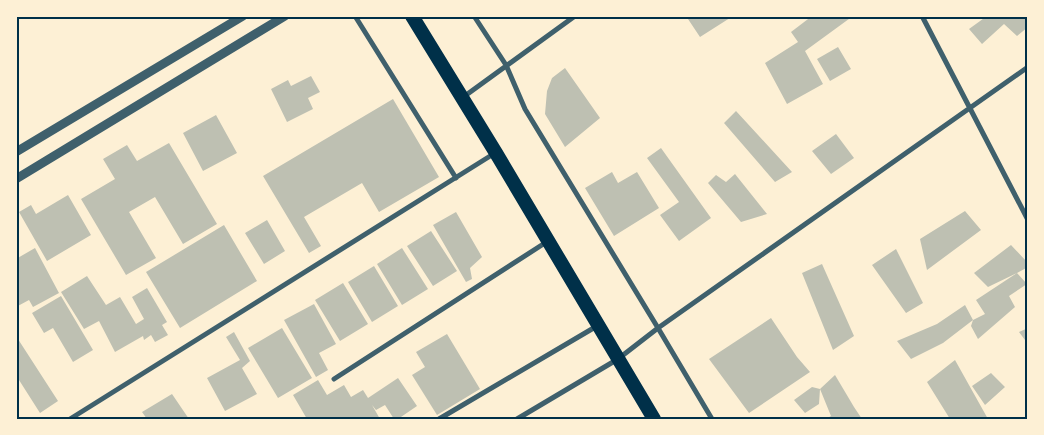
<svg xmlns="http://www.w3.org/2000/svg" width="1044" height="435" viewBox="0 0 1044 435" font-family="Manrope,sans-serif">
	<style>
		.building { fill: #bec0b2 }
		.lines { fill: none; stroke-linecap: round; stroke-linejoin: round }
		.minor { stroke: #3f606c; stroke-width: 5 }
		.tertiary { stroke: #3f606c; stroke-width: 9 }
		.trunk { stroke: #003049; stroke-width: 14 }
		.neatline { fill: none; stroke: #003049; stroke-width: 2 }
	</style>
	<rect width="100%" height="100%" fill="#fdf0d5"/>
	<path class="building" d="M686,16H733L700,37Z
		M812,16H853L805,51L823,84L787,104L765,63L798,42L791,32Z
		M987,16H1028V27L1017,36L1004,24L982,44L969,29Z
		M838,47L851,69L830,81L817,59Z
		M565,68L600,118L565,147L545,114L547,91L552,78Z
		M311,76L320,92L308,98L313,109L287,122L271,89L288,80L291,86Z
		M393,99L439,177L379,212L362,183L304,217L321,246L309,253L263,176Z
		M736,111L792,172L775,182L724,123Z
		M216,115L237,153L203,171L183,133Z
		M836,134L854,158L831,174L812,151Z
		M169,143L217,224L183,244L155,197L129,212L156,258L126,275L81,199L115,179L103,159L127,145L137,161Z
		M661,148L711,218L679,241L660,215L679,202L647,158Z
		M612,172L618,183L637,172L659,208L614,236L585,188Z
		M735,174L767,214L741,222L708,183L716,175L726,182Z
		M68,195L91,235L47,261L19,212L31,205L36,214Z
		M965,211L981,230L927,270L920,239Z
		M456,212L482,257L470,268L472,279L466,282L433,225Z
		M267,220L285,251L264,264L245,233Z
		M224,225L257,281L180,328L146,272Z
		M431,231L457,271L433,286L407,246Z
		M1011,245L1028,263V267L1017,273L1027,284L1009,296L1015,307L978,339L971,326L973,320L985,314L976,300L1017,273L988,287L974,273Z
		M35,248L59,293L33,307L29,300L16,307V259Z
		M402,248L428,289L402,305L377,264Z
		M896,249L923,303L906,313L872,265Z
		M822,264L854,336L833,350L802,273Z
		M374,266L398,306L372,322L348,282Z
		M87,276L106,305L120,297L136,324L144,319L132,297L147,288L167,322L162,325L168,335L155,342L151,335L144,340L143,336L115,352L99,321L84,329L61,292Z
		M343,283L368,324L340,341L315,300Z
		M61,296L93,350L73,362L53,328L44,333L32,313Z
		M314,304L336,344L319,353L328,370L316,377L284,320Z
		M965,305L973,320L943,343L911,359L897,341L937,324Z
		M771,318L797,357L810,372L749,413L709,359Z
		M282,328L312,378L278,398L248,348Z
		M1028,328V344L1019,332Z
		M234,332L250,361L242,368L257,394L225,411L207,378L240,360L226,337Z
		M447,334L480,389L437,415L412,375L425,367L416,352Z
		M16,336L58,401L40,413L19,380L16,382Z
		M955,360L988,419H950L927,382Z
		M991,373L1005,387L985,405L972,386Z
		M835,375L854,407L862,419H826L831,416L820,389Z
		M398,378L417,406L398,419H394L385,405L376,410L372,405L380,419H307L293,395L318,380L327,395L344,385L351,397L363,390L368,398Z
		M812,387L820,389L819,404L805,413L794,400Z
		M172,394L189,419H147L142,412Z"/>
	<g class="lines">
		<path class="minor" d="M355,16L456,178
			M474,16L506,65L525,109L658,328L712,419
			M922,16L1028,220
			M462,98L575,16
			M334,379L548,241
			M70,419L495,153
			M439,419L597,326
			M517,419L618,359L658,328L1028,67"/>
		<path class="tertiary" d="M16,152L243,16
			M16,179L285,16"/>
		<path class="trunk" d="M412,16L496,153L654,419"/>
	</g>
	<rect width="1044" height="435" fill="none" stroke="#fdf0d5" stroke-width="35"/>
	<rect x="18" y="18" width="1008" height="400" class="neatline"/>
</svg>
